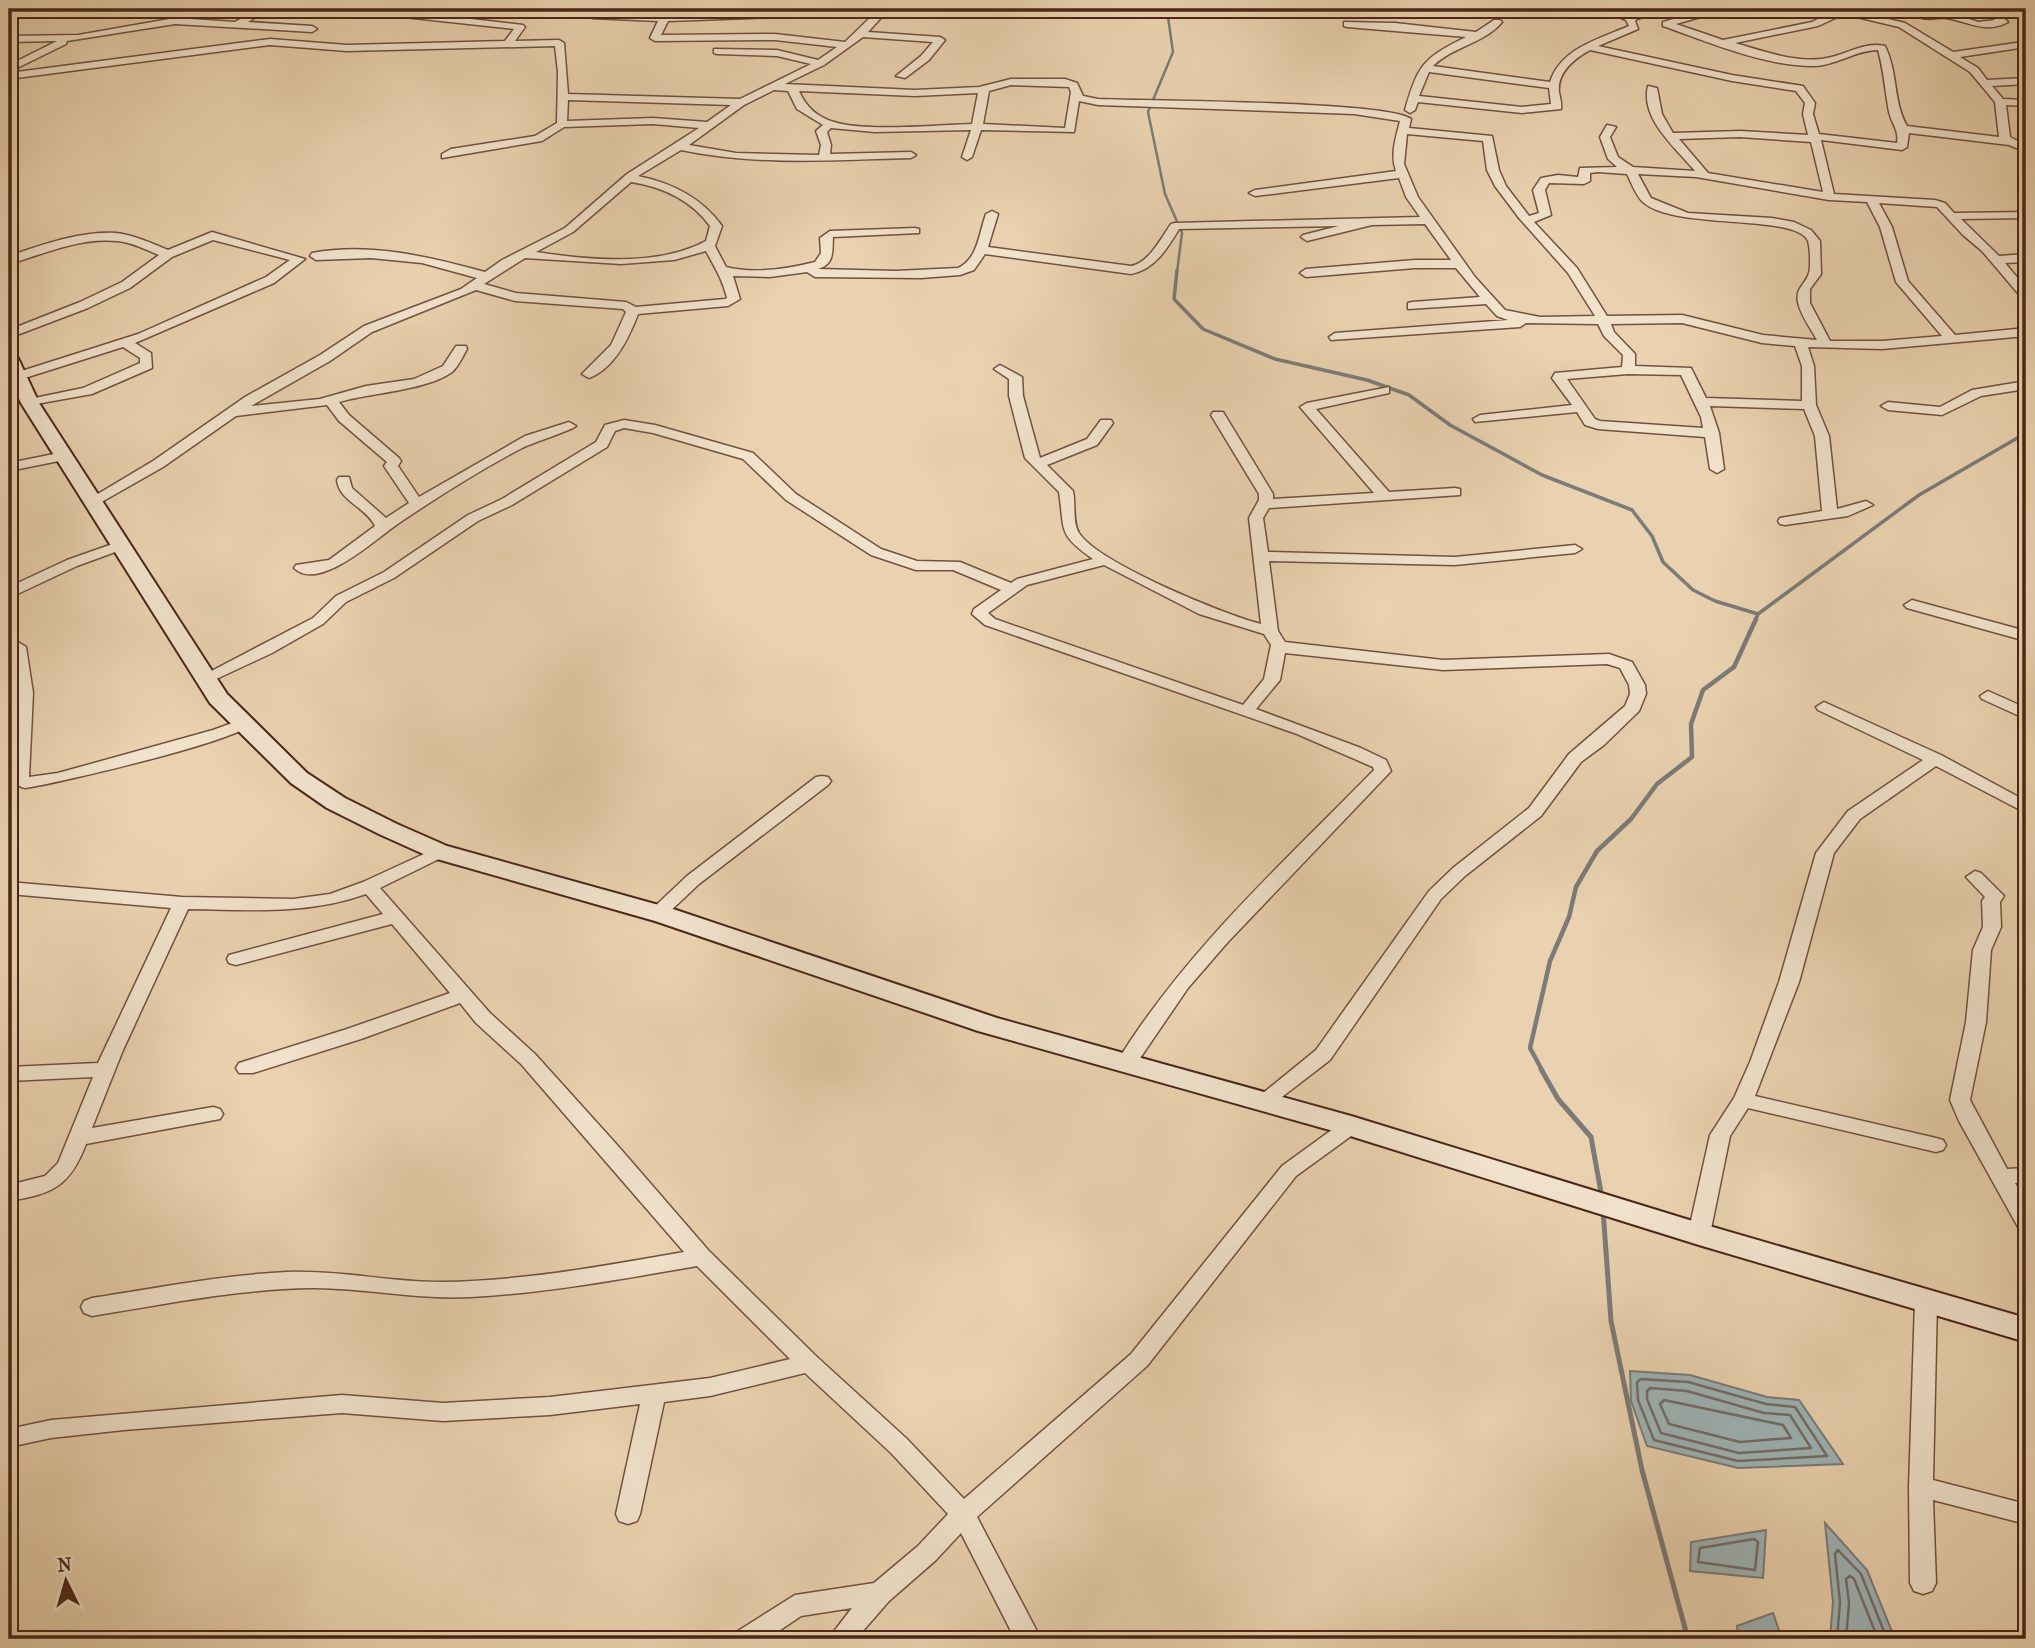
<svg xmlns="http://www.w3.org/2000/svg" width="2035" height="1648" viewBox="0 0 2035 1648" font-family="'IM FELL French Canon',serif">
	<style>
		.water { fill: #9eb4b7; stroke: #7c7b77; stroke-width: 2 }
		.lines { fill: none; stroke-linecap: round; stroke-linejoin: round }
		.shore { stroke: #746d68; stroke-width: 2.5 }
		.stream-far3 { stroke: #7c7b77; stroke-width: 2.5 }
		.stream-far2 { stroke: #7c7b77; stroke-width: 3.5 }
		.stream-far1 { stroke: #7c7b77; stroke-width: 4.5 }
		.stream { stroke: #7c7b77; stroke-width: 5 }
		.minor-casing { stroke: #72513e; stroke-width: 3 }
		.secondary-casing { stroke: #4a2618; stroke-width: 4 }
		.minor { fill: #f1e2cc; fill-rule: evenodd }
		.secondary { fill: #f1e2cc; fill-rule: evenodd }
	</style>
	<rect width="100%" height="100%" fill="#ead2b0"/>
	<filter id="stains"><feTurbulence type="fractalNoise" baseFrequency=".00286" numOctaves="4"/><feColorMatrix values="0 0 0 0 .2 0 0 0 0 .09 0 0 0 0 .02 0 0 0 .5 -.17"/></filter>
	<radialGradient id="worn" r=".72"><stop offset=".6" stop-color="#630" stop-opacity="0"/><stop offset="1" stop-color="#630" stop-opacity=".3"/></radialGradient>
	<path class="water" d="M1630,1371L1690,1375L1767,1397L1799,1400L1843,1464L1738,1468L1647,1446L1631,1401Z
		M1825,1523L1867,1570L1895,1639H1830L1833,1602Z
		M1766,1530L1763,1578L1690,1571L1691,1542Z
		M1773,1613L1782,1639H1738L1737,1626Z"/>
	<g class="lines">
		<path class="shore" d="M1641,1379L1688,1382L1766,1404L1795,1407L1827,1456L1738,1461L1654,1440L1638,1400L1637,1382Z
			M1650,1388L1687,1391L1764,1413L1790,1415L1811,1448L1739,1453L1661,1433L1647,1399V1391Z
			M1664,1400L1783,1425L1791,1438L1740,1442L1669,1424L1660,1404Z
			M1754,1539L1758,1542L1755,1570L1698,1562L1700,1548Z
			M1837,1639L1840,1602L1835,1554L1838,1550L1861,1574L1887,1639
			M1846,1639L1849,1603L1846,1579L1850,1576L1854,1579L1878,1639"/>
		<path class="stream-far3" d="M1171,9L1167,10L1173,52L1148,112L1165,194L1182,233L1177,272"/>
		<path class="stream-far2" d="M1177,270L1174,299L1203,329L1275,359L1367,380L1409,395L1450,425L1542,475L1632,510L1652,536L1663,562L1693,590L1715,601L1758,614
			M1755,621L1758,614L1919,495L2026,433"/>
		<path class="stream-far1" d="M1542,1070L1530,1048L1550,961L1569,917L1576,887L1597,851L1631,819L1657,784L1692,757L1691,724L1703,690L1734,667L1756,619"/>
		<path class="stream" d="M1541,1069L1558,1099L1591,1137L1602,1198
			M1603,1210L1611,1321L1642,1470L1688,1639"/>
		<defs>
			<path id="minor" d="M258,9H269L248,22L312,26L317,29L312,32L175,24L67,41L66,44L9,72V65L57,41L9,42V36L78,35L175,18L235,22Z
				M353,9H404L402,11L523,25L525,27L515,41L559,40L564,43L568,94L740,99L811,64L777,56L717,54L714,53V49L777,50L818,60L837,47L775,40L655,41L650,38L658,21L592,18L582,9H592L595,12L664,15L806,11L811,14L809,16L668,21L661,35L775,34L845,42L879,9H889L868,32L940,37L945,40L929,60L905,78L896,76L921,56L933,42L863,37L824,65L785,84L915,90L979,87L1011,79H1065L1077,83L1083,96L1098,99C1145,101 1388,101 1411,119L1409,128L1492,136L1499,170L1506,186L1529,216L1539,213L1533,190L1541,178L1558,175L1578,177L1580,168L1617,167L1608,159L1600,137L1607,125L1616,127L1610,137L1618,157L1633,167L1695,171C1676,148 1640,119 1648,86L1657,88L1662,114L1673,133L1740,131L1808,135L1803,114L1805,103L1796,91L1732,81L1590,50C1574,59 1557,72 1559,92C1560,98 1562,103 1561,109L1522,113L1418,102L1415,110L1410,113L1405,110C1418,65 1423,58 1466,37L1347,27L1344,26V22L1395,23L1476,32L1494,20H1500L1502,22C1485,43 1452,47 1433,66L1550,82C1561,48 1599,39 1629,26L1626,20L1600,9C1611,9 1623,16 1633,14C1655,12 1672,5 1694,13L1702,9H1714V13L1676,24L1723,40L1812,22L1834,11L1830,9H1846L1905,23L1953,52L2023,42L2026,43V47L1960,57L1978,68L1987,80L2026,78V84L1992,86L2003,99L2026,100V106L2006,105L2010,137L2026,145V152L2009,145L1909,133L1907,147L1902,150L1821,140L1834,194L1935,200L1945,203L1954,213L2026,212V218L1961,219L1999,256L2026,254V262L2005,263L2026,288V299L2022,298L1982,251L1963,235L1937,207L1879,203L1892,227L1908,281L1955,335L2026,328V336L1882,349L1808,347L1814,366L1816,405L1829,436L1837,509L1866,501L1873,505L1848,516L1785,525L1780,524L1778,521L1780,518L1822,511L1815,436L1804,409L1710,406L1719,433L1724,469L1717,473L1710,469L1705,437L1598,429L1585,425L1577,412L1475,422L1473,419L1480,415L1572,405L1552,378L1555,373L1622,367L1623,355L1604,336L1598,324L1526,323L1520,327L1331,340L1329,337L1335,333L1508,320L1497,316L1486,304L1408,309V303L1412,302L1480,297L1456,268H1415L1306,277L1300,273L1306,269L1415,260H1451L1425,224L1372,225L1307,241L1301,237L1303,235L1339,226L1179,229C1167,249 1155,269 1131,274L985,254L974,270L960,275L921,278L815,277L807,272L770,277L733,276L740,299L728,306L638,314C629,338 614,369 589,378L582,374L611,345L626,312L623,309L515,301L476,290L372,332L330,361L251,406L320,399L366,386L414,379L443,366L456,346H466L467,349C463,356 458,367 452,372C428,390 370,393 339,402L349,415L399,458L401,461L398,466L419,497L525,436L569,422L576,426C570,431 534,442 522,448C480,470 439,496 399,523C378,537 319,593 294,568L296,565L329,560L375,526C366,507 339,501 337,480L339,477H349L352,488L386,518L409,503L384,466L387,462L339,421L327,405L236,416L163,467L98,504H88L86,501L153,461L245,397L320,355L364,326L461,289L477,278L422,263L371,258L316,260L310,256L312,253C370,242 430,257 485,272L502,260L565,228L627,174L699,128L653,124L564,127L542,141L442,158V154L451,149L535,136L557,123L558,72L555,46L347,51L270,45L9,79V73L270,39L347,45L505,41L514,29L358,12ZM1670,9L1684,16L1663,22V26C1708,42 1767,67 1815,66C1837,65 1856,50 1878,50C1884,71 1885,91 1889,112C1892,125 1899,129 1897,143L1819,134L1813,114L1815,103L1803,86L1732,75L1598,46L1638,29L1635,21L1637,19ZM1844,14L1899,27L1970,72L1995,102L1999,137L1907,126C1893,102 1898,72 1885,46C1862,41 1844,57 1821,59C1792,62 1763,51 1735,43L1818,26ZM1429,72L1549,88L1551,104L1522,107L1419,96ZM1011,85L1069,87L1071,92L1065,128L983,124L989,91ZM774,90L788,91L797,109L823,125L816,131L821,145L819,155L736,153L689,145L744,105ZM799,91L915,96L978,93L972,124C937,125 865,132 834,122C817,117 806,107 799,91ZM568,100L731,105L707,122L653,118L567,121ZM1079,101L1098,105L1354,114L1400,121C1396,137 1390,155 1396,171L1255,190L1249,193L1255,196L1399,178L1406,197L1420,217L1175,223L1171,224C1161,238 1149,263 1131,266L988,247L998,214L992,211L986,214C979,233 978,259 958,268L896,271L818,269C835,264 832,251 833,237L919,233V229L915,228L830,231L820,238L821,253L815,262C787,269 753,274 726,267L715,246L722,226C701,197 672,183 638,176L681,150C757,166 834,160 911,158L916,155L911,152L830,154L831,145L827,132L831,128L875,132L971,130L962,157L967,160L972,157L981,130L1074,132ZM1407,134L1483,141L1487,170L1495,186L1519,218L1568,273L1595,316L1540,317L1505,310L1475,277L1418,197L1404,164ZM1740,137L1811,142L1823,192L1708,173L1679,139ZM1598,172L1627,174C1631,182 1636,196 1643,202C1675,231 1796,213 1808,241C1810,247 1811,266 1809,273C1806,284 1795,288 1798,302C1800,314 1811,329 1817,340L1763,335L1682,315L1607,316L1577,268L1534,222L1551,215L1545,190L1549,183L1584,184L1590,181V173ZM1638,174L1696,177L1829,200L1867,202L1880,227L1896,282L1942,336L1882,341H1830L1810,303V289L1821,274L1820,241L1811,230L1794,222L1772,218L1688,213L1651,198ZM631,182C663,187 691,200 710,226L706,241C658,267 588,260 536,252L573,232ZM706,251C715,268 722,278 727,298L725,299L636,307L626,302L516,293L484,284L525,258L621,264L674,260ZM1682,323L1762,343L1795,346L1802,366V401L1706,398L1691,368L1635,366V354L1614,332L1611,324ZM1628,374L1681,375L1701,417L1703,428L1600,421L1595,419L1567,379Z
				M1983,9H1993L2008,22C1987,34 1968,22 1947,18C1937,16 1928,22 1919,17L1945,11L1978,22L1995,20Z
				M212,232L305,259L274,283L135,343L151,353L152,368L92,394L25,406V400L83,388L140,363V358L123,347L9,383V375L138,334L266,277L290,260L213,240L172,257L130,288L88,308L9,338V330L80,302L122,282L159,255C146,250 132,242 117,241C80,237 44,254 9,264V256C42,245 80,231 116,233C134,235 151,243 168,250Z
				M1000,365L1022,377L1023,396L1040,458L1087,439L1101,420H1111L1113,423L1097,445L1047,465L1073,491C1076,504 1072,522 1079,533C1098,563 1225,615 1261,624L1249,518L1259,500V494L1211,415L1213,412H1223L1273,494V499L1374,493L1300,407L1307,403L1389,387V393L1316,409L1389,492L1455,488L1460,489V495L1269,508L1263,518L1268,552L1455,557L1575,545L1582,549L1575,553L1455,565L1269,561L1278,631L1285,642L1443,660L1609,654L1632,662L1645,685L1646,694L1639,711L1604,745L1581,762L1541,816L1465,876L1441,899L1330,1060L1269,1107H1255L1252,1102L1316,1050L1429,891L1453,868L1529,808L1569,754L1625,706L1630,694L1629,685L1620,668L1607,664L1443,670L1285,653L1280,680L1256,709L1361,748L1386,760L1391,771L1227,943L1188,988L1132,1070H1118L1115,1065C1183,953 1283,863 1374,770L1373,767L1297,734L985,625L972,614L974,609L1001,590L953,570H916L871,555L786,500L743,459L653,433L624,428L615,431L607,447L512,505L478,521L394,578L346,602L323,624L272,653L212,681L206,683L198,678L313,618L336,596L384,572L468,515L502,499L596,442L605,425L624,420L655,425L753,453L796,494L881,549L917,561L960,562L1011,583L1017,579L1093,559C1057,534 1065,531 1059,492L1025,458L1009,396V379L994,369ZM1104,565L1199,614L1264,634L1271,645L1264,679L1243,705L995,619L988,613L1027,585Z
				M2026,381V389L1981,396L1942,415L1888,410L1881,406L1888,402L1940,407L1972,390Z
				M64,452L69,453V459L9,471V463Z
				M121,541L128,545L126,548L77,566L9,598V587L67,560Z
				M1912,600L2026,631V641L1907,608L1904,605Z
				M18,642L26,647L33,693L29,777L58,773L213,730L243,719L251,724C235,742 58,783 25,788C15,786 13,779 12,769L17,693L10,647Z
				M1988,691L2026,708V719L1982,699L1980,696Z
				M1824,702L1941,755L2026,801V813L1936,766L1860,819L1834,853L1799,982L1755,1096L1936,1138L1943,1140L1946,1145L1943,1150L1936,1152L1748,1108L1730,1136L1710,1234L1707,1240L1699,1242L1691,1240L1688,1234L1710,1135L1734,1098L1750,1062L1779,982L1816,853L1848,811L1923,760L1818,710L1816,707Z
				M822,776L828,777L831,781L828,785L699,884L664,917H652L649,913L652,909L687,876L816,777Z
				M439,847L448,852L445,856L380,888L490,1013L535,1054L618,1146L709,1251L817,1357L907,1439L964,1499L1131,1354L1282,1166L1344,1121L1351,1119L1358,1121L1361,1126L1358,1131L1296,1176L1147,1366L977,1517L1041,1639H1015L961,1533L936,1560L889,1601L856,1639H828L852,1608L801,1616L767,1639H734L738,1631L795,1595L874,1583L918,1546L948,1514L891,1453L805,1373L710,1396L664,1402L640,1514L637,1521L628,1524L619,1521L616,1514L640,1404L550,1415L443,1421L342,1413L124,1430L51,1438L9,1447V1429L51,1420L342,1395L443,1403L550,1397L710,1378L790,1359L697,1266C622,1279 547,1293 471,1297C417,1300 366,1288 313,1288C238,1289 165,1304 92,1316L84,1313L81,1307L84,1301L92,1298C157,1288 222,1275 287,1272C339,1270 389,1282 441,1282C523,1281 604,1266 684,1252L521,1064L476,1023L460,1003L361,1039L253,1073H239L236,1068L239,1063L347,1029L450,993L392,924L236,965L229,963L227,959L229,955L383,914L366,894C307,915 249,910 188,909L123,1050L92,1128L213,1107L220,1109L223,1114L220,1119L86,1144C70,1186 53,1194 9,1201V1185L45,1176L58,1163L93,1077L9,1081V1067L98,1063L171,908L9,894V882L182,897L293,899L330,894L363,882Z
				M1975,871L1981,873L2004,896L2000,902L2001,927L1991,950L1986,1022L1970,1100L2007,1169L2026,1168V1182L2015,1183L2026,1203V1229L2018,1227L1959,1121L1950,1100L1966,1022L1973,950L1983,927L1982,901L1985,897L1966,877Z
				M1926,1293L1934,1295L1937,1301L1933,1480L2026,1504V1524L1933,1500L1936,1583L1932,1591L1923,1594L1914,1591L1910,1583L1909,1487L1915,1301L1918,1295Z"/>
			<path id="secondary" d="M9,353L18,358L39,403L227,694L307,773L345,798L397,824L447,846L673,909L997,1018L1351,1116L1699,1223L2026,1318V1342L1699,1245L1344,1134L978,1031L655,921L430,857L379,834L327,808L291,783L210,703L21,403L9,377Z"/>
		</defs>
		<use href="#minor" class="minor-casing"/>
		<use href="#secondary" class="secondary-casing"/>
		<use href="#minor" class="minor"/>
		<use href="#secondary" class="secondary"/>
	</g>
	<rect width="2035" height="1648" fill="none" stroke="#ead2b0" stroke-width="35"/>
	<rect x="10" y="10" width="2014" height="1627" fill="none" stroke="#4a2618" stroke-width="3.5"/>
	<rect x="18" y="18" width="2000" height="1613" fill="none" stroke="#4a2618" stroke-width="2"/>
	<g transform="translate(66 1581) rotate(355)" stroke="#f1e2cc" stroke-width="5" paint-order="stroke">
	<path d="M0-5L12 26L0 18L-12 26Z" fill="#4a2618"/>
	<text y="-10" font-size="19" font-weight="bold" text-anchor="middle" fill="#4a2618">N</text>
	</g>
	<rect width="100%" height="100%" filter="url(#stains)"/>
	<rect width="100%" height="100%" fill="url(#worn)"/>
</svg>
